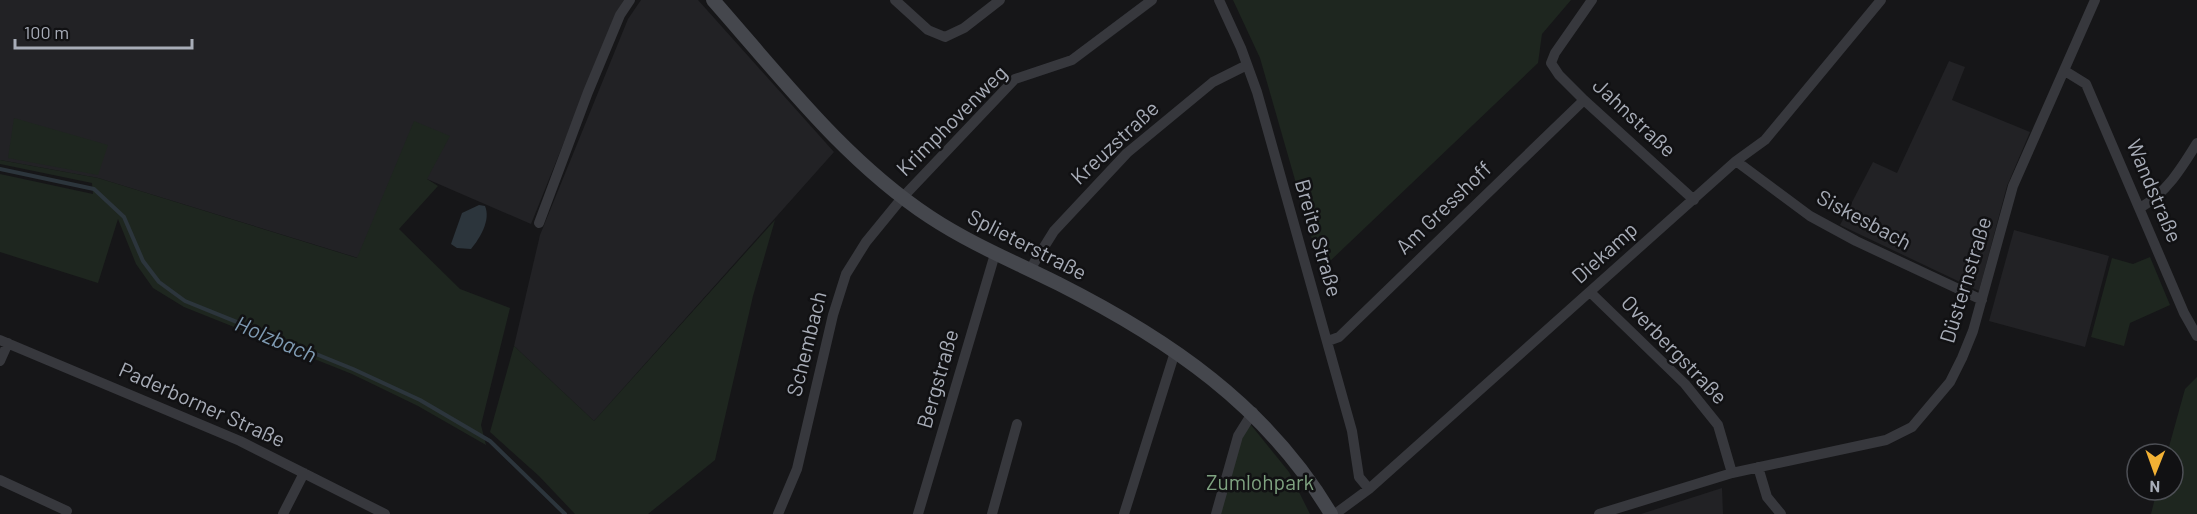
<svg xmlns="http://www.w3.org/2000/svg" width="2197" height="514" viewBox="0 0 2197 514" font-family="Barlow,sans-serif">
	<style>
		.built { fill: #222225 }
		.green { fill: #1e261f }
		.water { fill: #2c353c }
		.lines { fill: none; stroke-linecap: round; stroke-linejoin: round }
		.stream { stroke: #2c353c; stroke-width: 4 }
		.street { stroke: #37383d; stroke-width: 10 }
		.secondary { stroke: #45474d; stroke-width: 14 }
		.labels { text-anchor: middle; stroke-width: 5; stroke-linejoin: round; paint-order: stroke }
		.street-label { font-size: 21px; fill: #a8adb8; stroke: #111113 }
		.park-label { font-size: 21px; fill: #7fa381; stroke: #111113 }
		.water-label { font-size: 22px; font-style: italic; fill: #7f9bb3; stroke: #111113 }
	</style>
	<rect width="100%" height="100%" fill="#161618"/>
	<path class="built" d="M0,0H624L616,13L531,224L427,179L358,258L98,178L0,160Z
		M641,0H698L834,152L594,421L514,346L540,235L628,19Z
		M1949,61L1965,67L1952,100L2030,132L2007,186L1979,291L1840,225L1873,162L1897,173Z
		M2014,230L2109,256L2085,347L1989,321Z
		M1722,488L1723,514H1641Z"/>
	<path class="green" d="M1233,0H1571L1542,34L1538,63L1328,263L1320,267L1260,58Z
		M14,118L108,145L98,175L8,158Z
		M414,121L450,136L427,179L438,186L399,229L460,289L510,308L481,425L486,445L418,406L352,374L184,307L153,288L136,264L118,219L98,283L0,252V174L93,194L92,183L0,164V160L98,178L357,258Z
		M775,220L753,296L715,460L648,514H575L539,476L490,432L514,346L594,421Z
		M2150,257L2170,305L2130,323L2124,346L2091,337L2112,258L2133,264Z
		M2197,377V514H2151L2157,490H2173V454H2167L2185,389Z
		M1251,425L1289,472L1310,514H1220L1240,437Z"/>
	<path class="water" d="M479,205L485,206C491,220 480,238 471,249L457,248L451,244L462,213Z"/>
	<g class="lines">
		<path class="stream" d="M0,169L94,189L124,217L143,261L159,282L185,301L353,369L420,400L490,441L565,514"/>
		<path class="street" d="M895,0L928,30L945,37L964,28L1000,0
			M1219,0L1241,48L1257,92L1352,431L1359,477L1369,489
			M1592,0L1555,53L1551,63L1559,75L1584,100L1694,200
			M2065,71L2086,84L2184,313L2197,336
			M1736,161L1810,216L1856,241L1982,300
			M2140,208C2167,192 2181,169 2197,143
			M539,223L588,92L620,15L630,0
			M1029,271L1054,231L1127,153L1213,82L1247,65
			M1591,293L1685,384L1718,425L1732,473
			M0,340L240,441L385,514
			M1328,341L1339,337L1584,100
			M0,361L8,343
			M1758,467L1767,497L1781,514
			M0,480L67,511
			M283,514L304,473
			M778,514L797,469L833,315L846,274L866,242L902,198L1015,79L1072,60L1152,0
			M918,514L995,254
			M992,514L1017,424
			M1124,514L1175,352
			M1216,514L1238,436L1253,412
			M1335,514L1369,489L1736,161L1765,140L1881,0
			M1599,514L1732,473L1886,440L1912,427L1950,382L1962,358L1973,331L2013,186L2095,0"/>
		<path class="secondary" d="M713,0C781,77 844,160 930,217C971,244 1015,262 1059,284C1168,339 1267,406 1331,514"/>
	</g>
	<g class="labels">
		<g class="street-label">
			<text transform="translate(1634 118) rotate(43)" y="7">Jahnstraße</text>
			<text transform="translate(952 121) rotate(-45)" y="7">Krimphovenweg</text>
			<text transform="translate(1115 143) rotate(-43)" y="7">Kreuzstraße</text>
			<text transform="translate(2154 191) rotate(67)" y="7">Wandstraße</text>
			<text transform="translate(1444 208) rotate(-44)" y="7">Am Gresshoff</text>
			<text transform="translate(1864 220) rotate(28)" y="7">Siskesbach</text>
			<text transform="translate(1318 238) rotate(74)" y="7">Breite Straße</text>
			<text transform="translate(1027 245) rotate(27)" y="7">Splieterstraße</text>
			<text transform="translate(1605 253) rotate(-42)" y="7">Diekamp</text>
			<text transform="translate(1966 280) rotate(-73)" y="7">Düsternstraße</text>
			<text transform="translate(807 344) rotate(-76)" y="7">Schembach</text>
			<text transform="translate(1674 350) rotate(46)" y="7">Overbergstraße</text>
			<text transform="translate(938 379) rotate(-74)" y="7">Bergstraße</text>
			<text transform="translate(202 405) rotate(24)" y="7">Paderborner Straße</text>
		</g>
		<g class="park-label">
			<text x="1260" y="490">Zumlohpark</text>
		</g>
		<g class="water-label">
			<text transform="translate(276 339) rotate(23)" y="8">Holzbach</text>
		</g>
	</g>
	<g transform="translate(2155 472) rotate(181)"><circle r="28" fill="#111113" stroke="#4d4f55" stroke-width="1.5"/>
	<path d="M0-4.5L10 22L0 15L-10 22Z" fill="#f2b134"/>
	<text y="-9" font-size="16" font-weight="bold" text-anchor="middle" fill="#a8adb8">N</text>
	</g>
	<path d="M15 39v9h177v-9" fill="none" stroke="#a8adb8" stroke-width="3"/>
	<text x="24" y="39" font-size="18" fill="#a8adb8" stroke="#111113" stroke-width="4.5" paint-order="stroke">100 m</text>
</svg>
